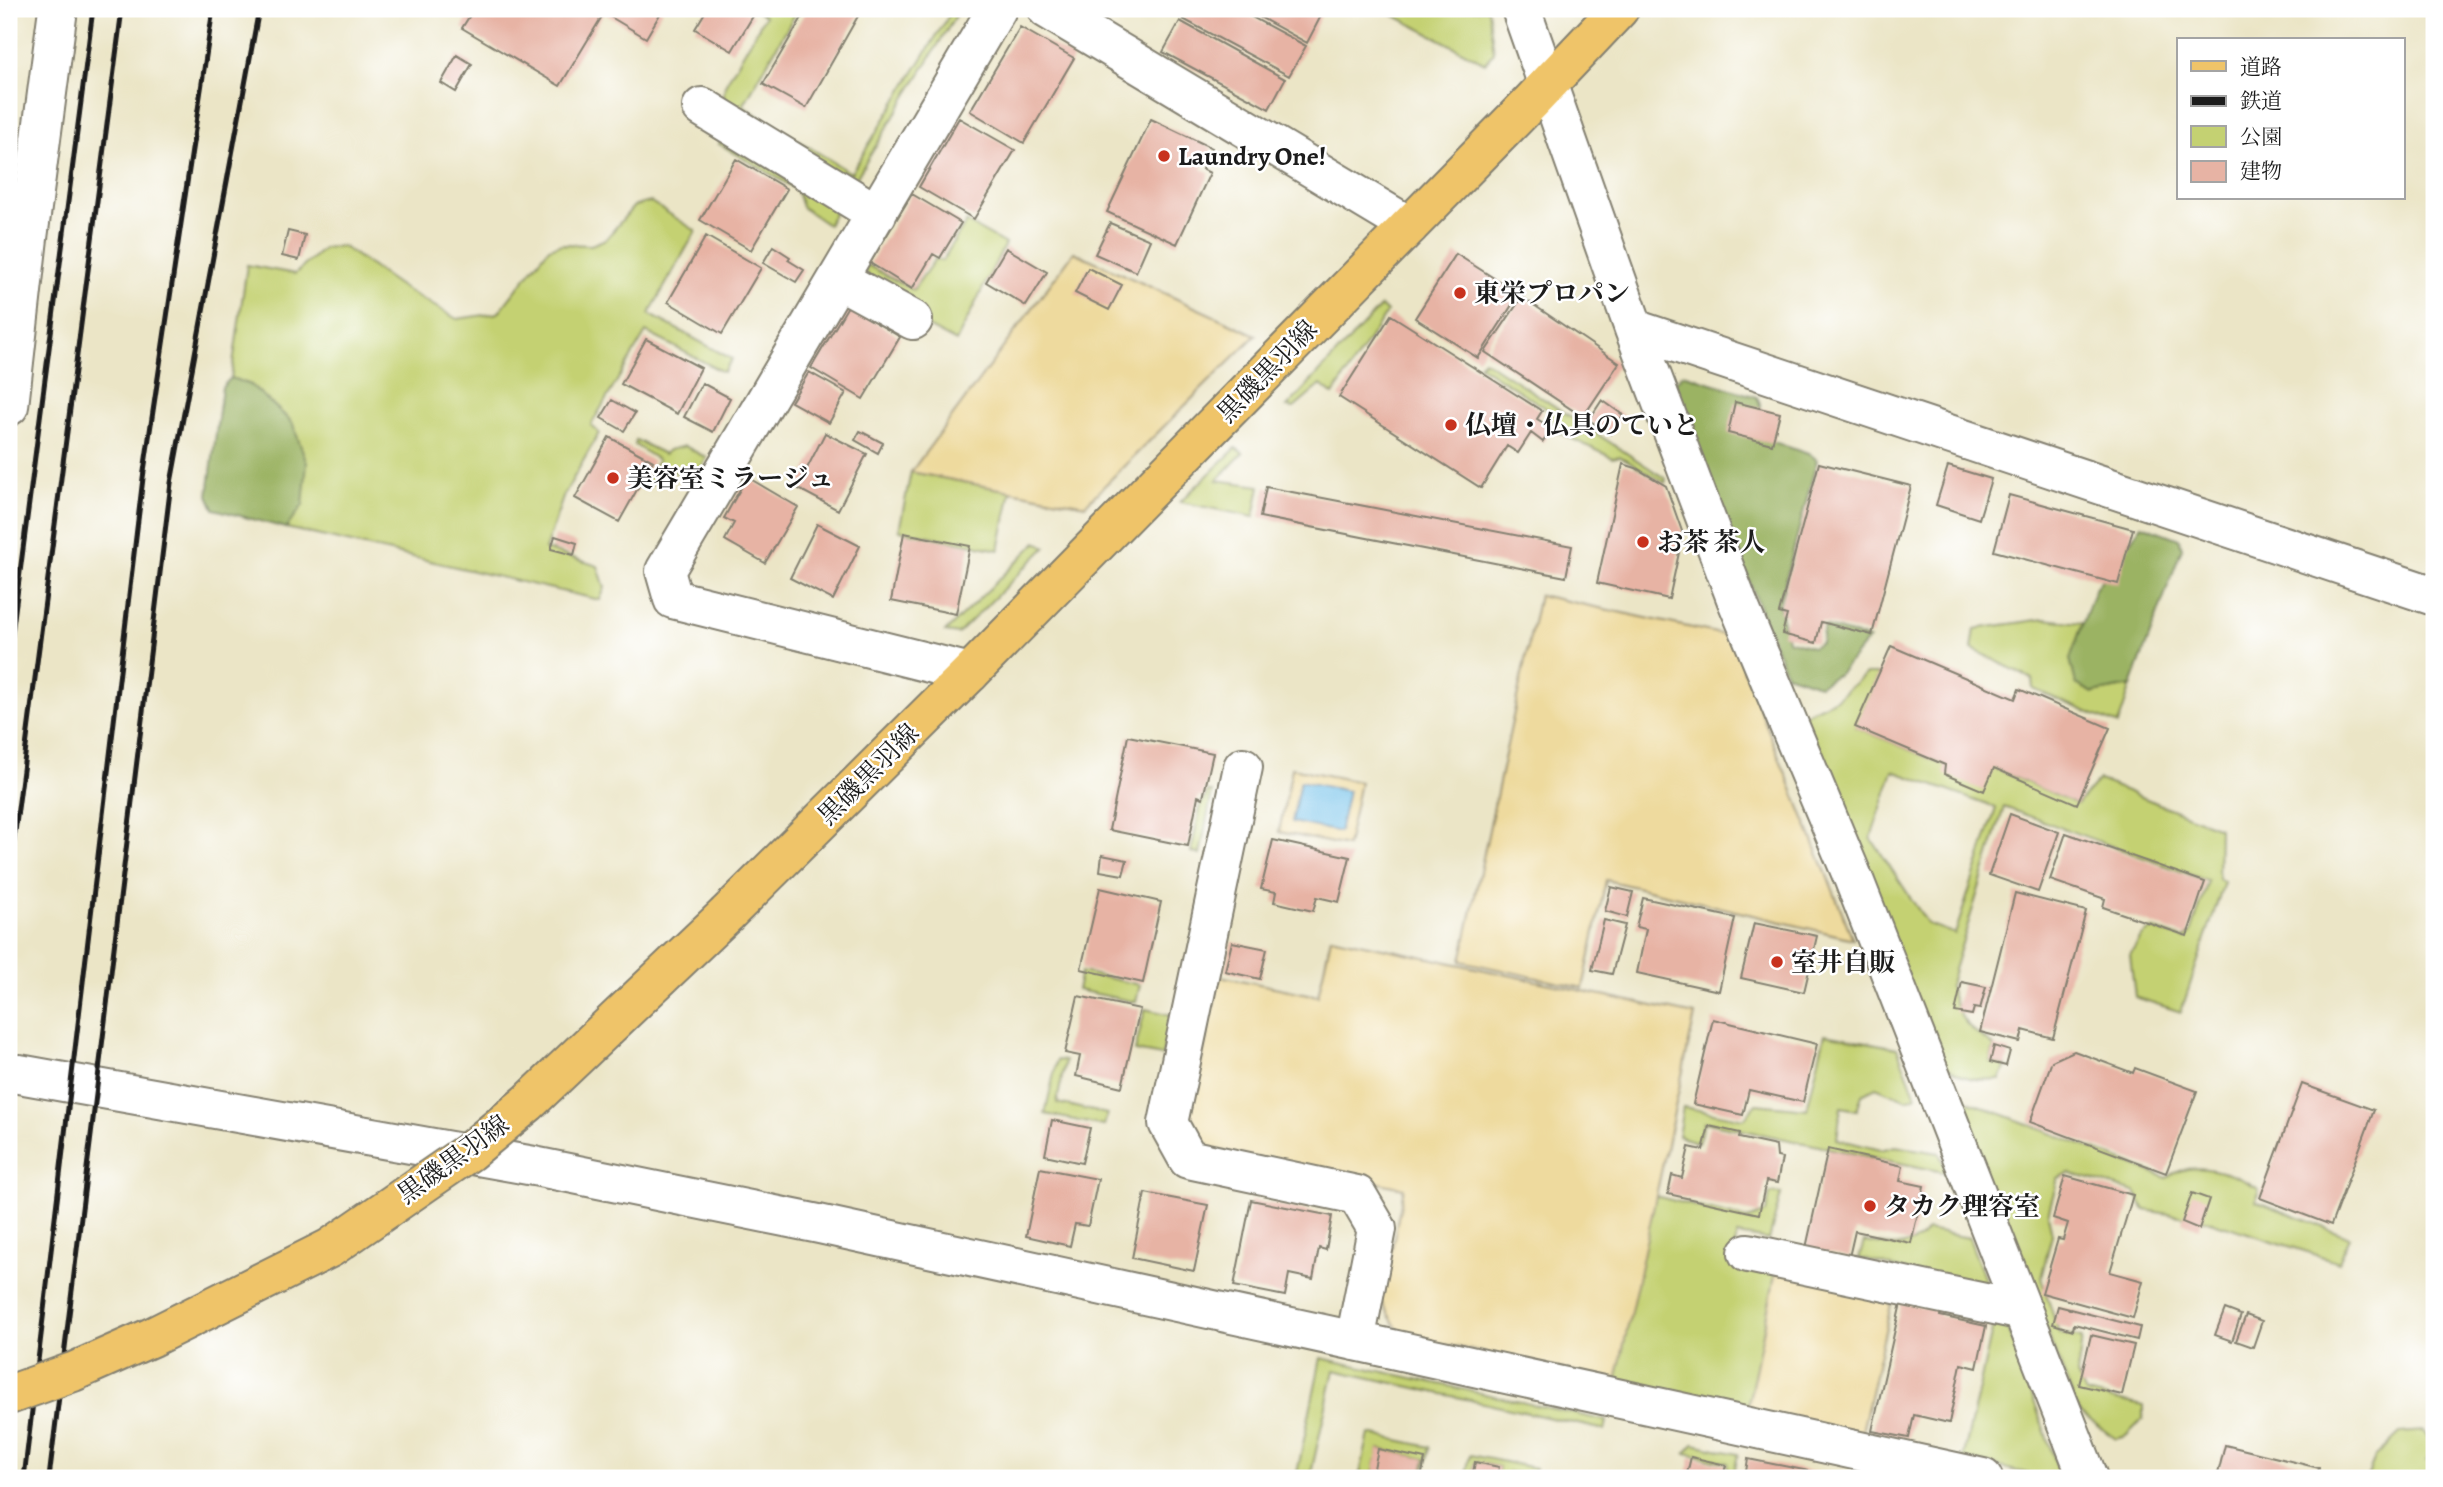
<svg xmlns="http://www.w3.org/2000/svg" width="2443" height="1487" viewBox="0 0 2443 1487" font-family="Alegreya,'Noto Serif JP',serif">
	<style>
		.green { fill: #c4d172; stroke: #707647; stroke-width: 2; fill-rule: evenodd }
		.forest { fill: #9bb364; stroke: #5c6840; stroke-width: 2 }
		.sand { fill: #eeda9e; stroke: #857b5d; stroke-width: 2 }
		.water { fill: #6cbee8; stroke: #446d82; stroke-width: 2 }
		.building { fill: #e7b3a4 }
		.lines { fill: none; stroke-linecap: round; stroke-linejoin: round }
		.minor-casing { stroke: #848071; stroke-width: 42 }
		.major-casing { stroke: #848071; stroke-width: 42 }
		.minor { stroke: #fff; stroke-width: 38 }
		.major { stroke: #efc469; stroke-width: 38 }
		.rail { stroke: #1c1c1c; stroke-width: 5 }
		.major-bridge-casing { stroke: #848071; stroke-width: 42; stroke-linecap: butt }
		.major-bridge { stroke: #efc469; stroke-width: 38 }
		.poi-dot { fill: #c8321e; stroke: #fff; stroke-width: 2.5 }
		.labels { text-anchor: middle; stroke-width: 5; stroke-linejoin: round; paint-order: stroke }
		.poi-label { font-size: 26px; font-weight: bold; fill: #1c1c1c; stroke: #fff; text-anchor: start }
		.street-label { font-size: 26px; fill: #1c1c1c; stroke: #fff }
	</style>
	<rect width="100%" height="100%" fill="#fff"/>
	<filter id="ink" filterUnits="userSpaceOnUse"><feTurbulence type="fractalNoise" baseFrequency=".0143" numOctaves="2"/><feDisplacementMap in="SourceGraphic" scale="14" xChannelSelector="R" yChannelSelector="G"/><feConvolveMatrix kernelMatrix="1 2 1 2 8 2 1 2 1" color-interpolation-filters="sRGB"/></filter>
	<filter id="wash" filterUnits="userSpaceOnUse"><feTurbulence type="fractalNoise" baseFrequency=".00686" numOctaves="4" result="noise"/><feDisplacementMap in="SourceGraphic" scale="28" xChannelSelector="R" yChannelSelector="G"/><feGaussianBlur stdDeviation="1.57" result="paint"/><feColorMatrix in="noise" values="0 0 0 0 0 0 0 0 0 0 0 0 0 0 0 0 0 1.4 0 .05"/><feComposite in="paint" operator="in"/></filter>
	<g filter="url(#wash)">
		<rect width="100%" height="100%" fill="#ebe5c6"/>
		<path class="green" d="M754,9H798L743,106L851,173L953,9H960L853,183L723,102L725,85L765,16Z
			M1382,9H1488L1494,52L1485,63Z
			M724,135L837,207L828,225L802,207L796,189L719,144Z
			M651,202L696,231L649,314L732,359L723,372L646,332L591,425L599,433L564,495L545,549L598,566L605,588L600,600L286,528L303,505L306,463L292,422L251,385L231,378L247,265L295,274L324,248L342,246L401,287L457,319L498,313L549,248L562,244L591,245L606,239L634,206Z
			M966,222L1005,244L956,342L924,325L870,281L862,262L913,290L935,259L942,261Z
			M1381,306L1387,312L1333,395L1321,385L1294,408L1287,407Z
			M1484,360L1666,479L1665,483L1620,456L1613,458L1558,432L1550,418V411L1479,365Z
			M636,440L664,454L669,450L685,446L707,458L693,482L664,466L651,485H644L658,460L635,445Z
			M1236,448L1243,453L1217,480L1260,486L1254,517L1180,502Z
			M911,472L1011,491L999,550L899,530Z
			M1037,542L1046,547L958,634L945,632Z
			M2044,619L2083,623L2070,659L2093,693L2131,686L2118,725L2033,689L2032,679L1972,649L1975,629Z
			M1866,674H1879L1856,727L1945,765L1994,768L2077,804L2099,780L2219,828L2218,879L2224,882L2181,1012L2135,997L2130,955L2142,936L2152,929L2184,939L2191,933L2208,881L2004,807L1949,986C1958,1020 1967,1027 1994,1046L1990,1062L2006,1066L2000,1079C1974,1081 1962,1079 1941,1063L1804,714L1836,699ZM1893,771L1996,808L1955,934L1928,924L1871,838Z
			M1208,792H1212L1200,855L1191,852L1201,804Z
			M1081,972L1140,985L1136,1002L1077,990Z
			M1145,1009L1172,1015L1162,1056L1135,1051Z
			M1825,1034L1897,1048L1916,1096L1907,1100L1876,1087L1862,1094L1857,1110L1841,1107L1837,1139L1881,1150L1895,1146L1939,1153L1948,1173L1704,1122L1698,1143L1678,1136L1683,1107L1744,1119L1756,1104L1807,1109Z
			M1057,1060L1065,1061L1057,1103L1107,1114L1104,1126L1045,1114Z
			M1952,1097L1960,1098L2167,1178C2192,1158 2235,1173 2259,1189L2256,1201L2350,1237L2339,1262L2210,1221L2145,1210L2135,1192L2069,1173L2058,1178L2048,1214L2052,1235L2041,1278L2059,1333L2082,1338L2077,1375L2086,1393L2143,1406V1419L2126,1436L2116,1439L2079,1412Z
			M1770,1193L1781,1194L1769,1240L1737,1235L1732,1262L1776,1271L1747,1410L1616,1381L1655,1196L1747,1219L1766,1213Z
			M1927,1230L1969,1238L1990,1293L1859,1258L1864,1242C1887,1245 1912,1253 1927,1230Z
			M1993,1326L2009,1330L2059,1472L2048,1478L1963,1459Z
			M1321,1358L1607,1421L1605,1430L1334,1370L1310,1478H1296Z
			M2423,1431C2432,1444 2438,1445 2427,1460L2434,1457V1478H2367L2375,1457L2400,1433Z
			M1369,1434L1430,1447L1424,1474L1444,1478H1421L1425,1459L1379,1449L1372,1478H1359Z
			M1694,1444L1738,1454L1733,1478H1726L1728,1463L1686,1453Z
			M1470,1455L1535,1468L1532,1477L1508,1472L1507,1478H1497L1499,1467L1475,1462L1472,1478H1465Z"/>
		<path class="forest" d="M1683,374L1757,397C1765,410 1758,425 1765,439L1811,455L1817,460L1779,605L1787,640L1812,647L1821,642L1824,626L1869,639L1840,673L1819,685L1786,674L1672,385Z
			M231,378L251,385L292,422L307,463L303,505L286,528L214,509L208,495L222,387Z
			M2142,525L2179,539L2182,548L2131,686L2093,693L2076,684L2070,659L2095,589Z"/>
		<path class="sand" d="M1074,252L1256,335L1085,505L911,472Z
			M1539,595L1730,636L1853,939L1606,880L1583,988L1461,961Z
			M1292,768L1360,782L1347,846L1279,832Z
			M1331,937L1695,1015L1616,1381L1401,1335L1381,1302L1404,1188L1208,1148L1190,1114L1220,976L1318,996Z
			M1776,1271L1893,1296L1861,1436L1747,1410Z"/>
		<path class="water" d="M1300,781L1348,791L1339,832L1292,822Z"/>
		<g id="blocks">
			<path class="building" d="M474,9H663L646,38L604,13L560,86L462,28Z
				M707,9H741L753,16L732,51L695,29Z
				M807,9H862L806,108L763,84Z
				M1189,9H1237L1306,46L1289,76L1183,19Z
				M1245,9H1316L1323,12L1307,43Z
				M1180,21L1285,79L1269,109L1163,52Z
				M1020,27L1074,58L1024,143L970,111Z
				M457,55L472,64L456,92L441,83Z
				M959,118L1015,150L974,219L919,187Z
				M1151,119L1212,148L1202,169L1210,173L1177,244L1107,212Z
				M736,159L787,189L751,250L700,220Z
				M912,194L961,223L940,258L933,254L912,289L870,263Z
				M1110,223L1150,240L1136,272L1095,254Z
				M288,231L305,235L299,260L282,256Z
				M706,236L761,268L722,334L668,302Z
				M773,246L790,257L788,260L804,270L796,282L763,263Z
				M1006,248L1047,272L1026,306L986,282Z
				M1456,254L1519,294L1478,358L1415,318Z
				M1088,268L1122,285L1109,310L1075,293Z
				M1522,297L1619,363L1583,417L1485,352Z
				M848,306L900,337L863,399L811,368Z
				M1391,315L1542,411L1537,419L1552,428L1543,442L1531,433L1518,453L1507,446L1481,488L1339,397Z
				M646,339L701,368L677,414L621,384Z
				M809,372L846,393L829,423L791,402Z
				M702,383L730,398L713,432L684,417Z
				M612,400L635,413L624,431L601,418Z
				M1602,400L1623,415L1610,434L1589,420Z
				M1735,402L1780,413L1772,444L1728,433Z
				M860,431L883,443L878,453L855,440Z
				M825,433L867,454L838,510L797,488Z
				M609,437L653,461L619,522L575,498Z
				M1819,463L1911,486L1872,635L1821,622L1816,643L1782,634L1787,615L1779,613Z
				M1623,464L1636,468L1666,486L1683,534L1669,599L1597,583Z
				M1948,466L1991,479L1979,519L1936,505Z
				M747,477L798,507L765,563L725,540L734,523L724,518Z
				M1266,487L1572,546L1566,577L1260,517Z
				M2009,495L2133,529L2118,584L1994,551Z
				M817,524L860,546L833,600L790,578Z
				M904,533L970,546L956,614L891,601Z
				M555,536L577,543L574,555L551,549Z
				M1891,646L2015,699L2019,689L2110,728L2077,804L1994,768L1984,791L1944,774L1945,765L1855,727Z
				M1128,736L1213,753L1203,798L1198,796L1188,846L1109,830Z
				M2010,814L2059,832L2038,892L1989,875Z
				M2066,833L2205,882L2187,936L2103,907L2105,899L2050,880Z
				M1273,840L1350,857L1339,902L1317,897L1313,911L1274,902L1276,892L1261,889Z
				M1102,855L1127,860L1123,875L1100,871Z
				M1611,887L1633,892L1627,917L1605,911Z
				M1100,888L1161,902L1143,983L1081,969Z
				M2015,893L2086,911L2053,1038L2023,1030L2020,1042L1980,1032Z
				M1643,898L1735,918L1719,991L1637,973L1646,929L1636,927Z
				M1604,920L1625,925L1612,974L1592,970Z
				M1754,923L1817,936L1804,992L1741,978Z
				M1232,942L1267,949L1260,979L1225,971Z
				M1962,982L1986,987L1980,1009L1974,1008L1972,1015L1955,1012Z
				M1078,996L1140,1009L1122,1087L1076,1076L1080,1056L1065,1053Z
				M1713,1019L1817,1044L1803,1102L1749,1090L1743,1115L1693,1104Z
				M1994,1046L2010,1051L2006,1066L1990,1062Z
				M2074,1051L2133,1073L2135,1068L2197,1091L2166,1173L2030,1122L2052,1061Z
				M2302,1084L2374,1110L2331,1225L2260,1198Z
				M1052,1120L1090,1128L1082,1163L1045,1155Z
				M1709,1126L1740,1133L1739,1138L1776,1146L1777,1157L1782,1158L1777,1183L1766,1181L1759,1214L1668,1194L1672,1175L1682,1178L1689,1147L1703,1150Z
				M1828,1149L1903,1166L1900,1181L1924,1186L1911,1243L1855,1231L1849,1257L1806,1248Z
				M1040,1168L1098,1179L1088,1226L1075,1224L1070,1246L1026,1236Z
				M2065,1176L2133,1195L2110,1272L2143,1281L2133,1318L2042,1293L2058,1239L2063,1240L2068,1223L2053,1218Z
				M1145,1193L1208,1205L1194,1271L1132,1258Z
				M2192,1193L2209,1199L2199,1229L2182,1222Z
				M1251,1200L1332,1216L1326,1250L1319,1248L1313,1279L1289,1274L1285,1296L1234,1286Z
				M1901,1303L1941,1311L1940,1316L1986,1326L1977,1368L1961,1364L1949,1423L1914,1415L1909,1438L1872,1431Z
				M2058,1306L2140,1327L2137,1340L2074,1324L2073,1330L2053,1324Z
				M2225,1309L2241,1315L2232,1341L2215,1335Z
				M2246,1315L2262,1321L2253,1347L2236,1341Z
				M2091,1335L2134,1345L2122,1395L2079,1385Z
				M2225,1445L2319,1468L2317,1478H2217Z
				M1378,1449L1425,1459L1421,1478H1372Z
				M1691,1457L1726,1465L1723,1478H1686Z
				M1748,1459L1824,1474L1823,1478H1745Z
				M1475,1462L1499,1467L1497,1478H1472Z
				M1508,1472L1532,1477V1478H1507Z"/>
		</g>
	</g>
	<g filter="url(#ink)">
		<use href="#blocks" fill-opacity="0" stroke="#848071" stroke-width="2"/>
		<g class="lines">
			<defs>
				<path id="minor" d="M1047,9L1409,226
					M1521,9L1634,329L1737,601L1854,880L2088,1478
					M702,107L877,214
					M838,279L913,320
					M1634,329L2434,596
					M9,406L28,238L58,9
					M970,673L673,599L665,571L997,9
					M1243,767L1168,1123L1188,1159L1357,1195L1377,1229L1355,1341
					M19,1074L534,1166L819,1224L1983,1478
					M1748,1253L2023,1311"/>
				<path id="major" d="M727,914L970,673L1532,101L1619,9"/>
			</defs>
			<use href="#minor" class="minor-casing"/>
			<use href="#major" class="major-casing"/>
			<use href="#minor" class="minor"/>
			<use href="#major" class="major"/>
			<path class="rail" d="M9,657L93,9
				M9,878L122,9
				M24,1478L143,478L213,9
				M49,1478L171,483L259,9"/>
			<defs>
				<path id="major-bridge" d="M9,1395L73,1372L152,1337L330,1248L469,1152L528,1103L727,914"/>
			</defs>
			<use href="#major-bridge" class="major-bridge-casing"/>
			<use href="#major-bridge" class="major-bridge"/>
		</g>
	</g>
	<g class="poi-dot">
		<circle cx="1164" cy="156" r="7"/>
		<circle cx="1460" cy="293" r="7"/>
		<circle cx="1451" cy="425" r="7"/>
		<circle cx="613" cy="478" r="7"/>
		<circle cx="1643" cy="542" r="7"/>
		<circle cx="1777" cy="962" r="7"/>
		<circle cx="1870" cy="1206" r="7"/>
	</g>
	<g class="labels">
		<g class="poi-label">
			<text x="1178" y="165">Laundry One!</text>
			<text x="1474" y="302">東栄プロパン</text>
			<text x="1465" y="434">仏壇・仏具のていと</text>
			<text x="627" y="487">美容室ミラージュ</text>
			<text x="1657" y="551">お茶 茶人</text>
			<text x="1791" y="971">室井自販</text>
			<text x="1884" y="1215">タカク理容室</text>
		</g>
		<g class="street-label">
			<text transform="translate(1267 371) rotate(-46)" y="9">黒磯黒羽線</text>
			<text transform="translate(868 774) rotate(-45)" y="9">黒磯黒羽線</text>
			<text transform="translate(453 1159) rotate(-36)" y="9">黒磯黒羽線</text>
		</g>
	</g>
	<rect width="2443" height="1487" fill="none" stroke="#fff" stroke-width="35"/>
	<rect x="2177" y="38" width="228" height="161" fill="#ffffff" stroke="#a4a4a4" stroke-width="2"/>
	<rect x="2191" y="61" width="35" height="10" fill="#efc469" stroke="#a4a4a4" stroke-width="2"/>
	<text x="2240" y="74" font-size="21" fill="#1c1c1c">道路</text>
	<rect x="2191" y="96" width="35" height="10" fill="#1c1c1c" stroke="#a4a4a4" stroke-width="2"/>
	<text x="2240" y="108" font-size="21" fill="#1c1c1c">鉄道</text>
	<rect x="2191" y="126" width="35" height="21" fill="#c4d172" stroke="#a4a4a4" stroke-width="2"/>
	<text x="2240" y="144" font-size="21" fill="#1c1c1c">公園</text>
	<rect x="2191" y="161" width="35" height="21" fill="#e7b3a4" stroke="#a4a4a4" stroke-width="2"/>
	<text x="2240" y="178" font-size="21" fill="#1c1c1c">建物</text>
</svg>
